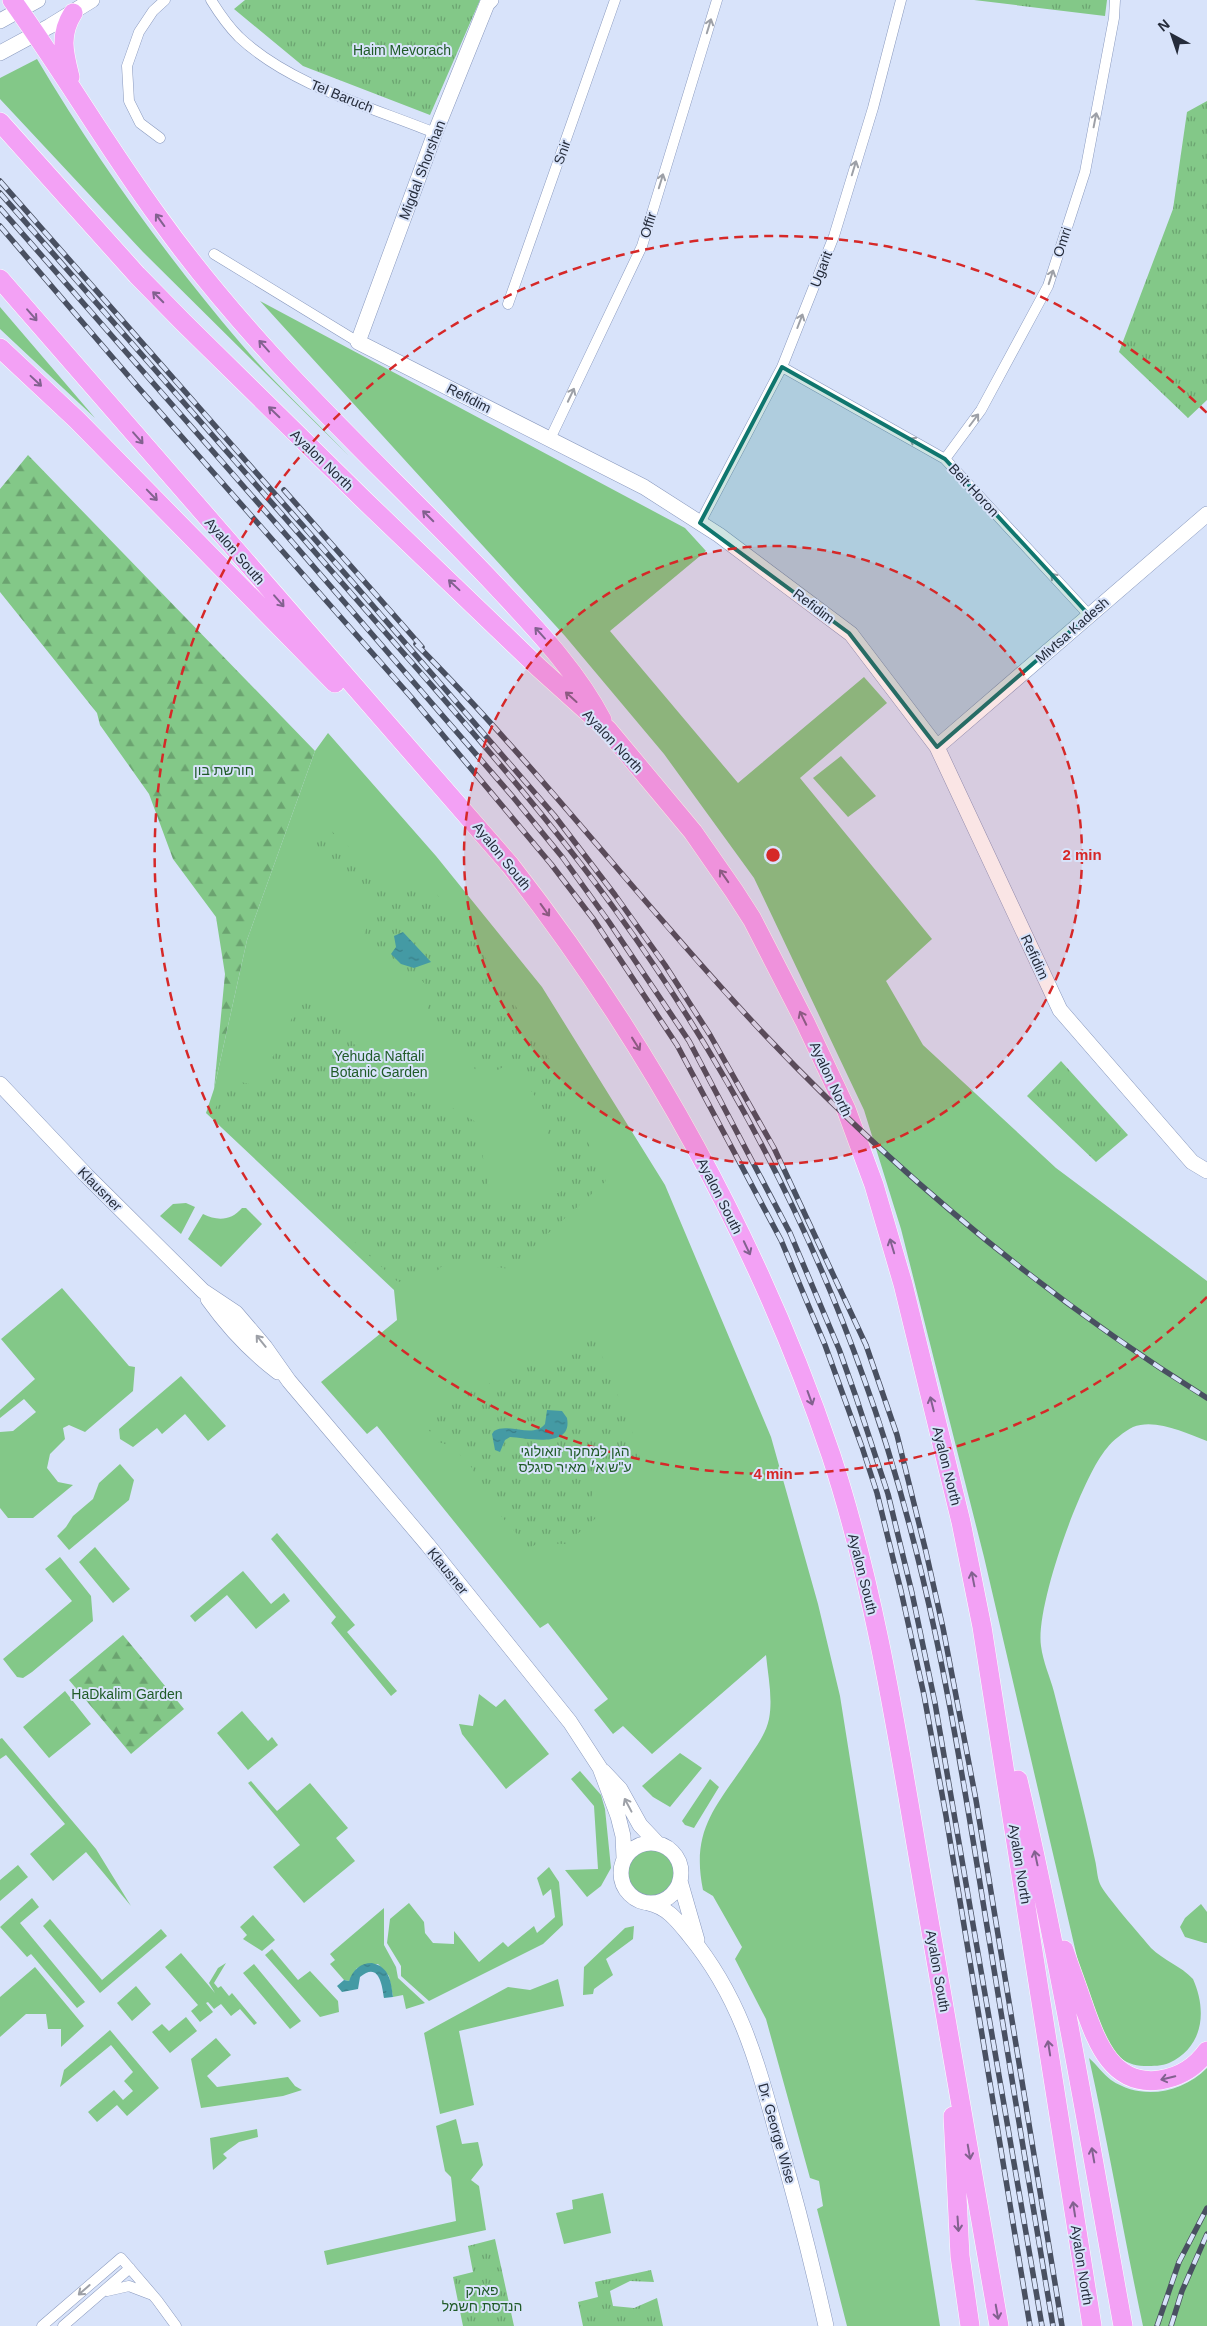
<svg xmlns="http://www.w3.org/2000/svg" width="1207" height="2326" viewBox="0 0 1207 2326" font-family="Helvetica,'Noto Sans Hebrew',sans-serif">
	<style>
		.green { fill: #83c888 }
		.forest { fill: url(#forest-firs) }
		.park { fill: url(#park-tufts) }
		.water { fill: url(#water-ripples) }
		.lines { fill: none; stroke-linecap: round; stroke-linejoin: round }
		.street-casing { stroke: #8999be; stroke-width: 11 }
		.secondary-casing { stroke: #8999be; stroke-width: 16 }
		.highway-casing { stroke: #fff; stroke-width: 20 }
		.street { stroke: #fff; stroke-width: 10 }
		.secondary { stroke: #fff; stroke-width: 15 }
		.highway { stroke: #f3a1f5; stroke-width: 19 }
		.rail-casing { stroke: #495061; stroke-width: 5.5 }
		.rail { stroke: #d8e3fa; stroke-width: 4; stroke-dasharray: 11; stroke-linecap: butt }
		.oneway { stroke: #9da0a7 }
		.oneway2 { stroke: #82618f }
		.marked { fill: #0f766e; fill-opacity: 0.2; stroke: #0f766e; stroke-width: 4; stroke-linejoin: round }
		.ring { fill: none; stroke: #d62828; stroke-width: 2.5; stroke-dasharray: 9 6 }
		.labels { text-anchor: middle; stroke-width: 4; stroke-linejoin: round; paint-order: stroke }
		.park-label { font-size: 14px; fill: #205b28; stroke: #d8e3fa }
		.street-label { font-size: 14px; fill: #252c3b; stroke: #d8e3fa }
		.centre { fill: #d62828; stroke: #d8e3fa; stroke-width: 2.5 }
		.ring-label { font-size: 15px; text-anchor: middle; font-weight: bold; fill: #d62828; stroke: #d8e3fa; stroke-width: 4; stroke-linejoin: round; paint-order: stroke }
	</style>
	<defs>
		<pattern id="forest-firs" width="22" height="20" patternUnits="userSpaceOnUse" patternTransform="scale(1.25)"><rect width="22" height="20" fill="#83c888"/><path d="M5 1l3.5 6h-7zM16 11l3.5 6h-7z" fill="#6ba370"/></pattern>
		<pattern id="park-tufts" width="24" height="20" patternUnits="userSpaceOnUse" patternTransform="scale(1.25)"><rect width="24" height="20" fill="#83c888"/><path d="M3 7l-1-3M5 7V3M7 7l1-3M15 17l-1-3M17 17v-4M19 17l1-3" fill="none" stroke="#6ba370"/></pattern>
		<pattern id="water-ripples" width="26" height="14" patternUnits="userSpaceOnUse" patternTransform="scale(1.25)"><rect width="26" height="14" fill="#449aa4"/><path d="M2 4q2-2 4 0t4 0M15 11q2-2 4 0t4 0" fill="none" stroke="#397e87"/></pattern>
	</defs>
	<rect width="100%" height="100%" fill="#d8e3fa"/>
	<path class="green" d="M37,59C97,160 166,256 242,345C275,384 313,418 348,455L143,252L0,99V78Z
		M260,301L685,528L706,551L610,631L738,783L864,677L887,703L800,778L932,939L886,981L923,1045L1056,1168L1207,1281V1441C1186,1433 1155,1418 1133,1427C1125,1431 1112,1441 1107,1448C1081,1478 1035,1607 1041,1646C1043,1662 1050,1677 1054,1692C1068,1748 1083,1804 1095,1860C1097,1868 1097,1877 1100,1884C1104,1894 1142,1937 1151,1948C1163,1960 1181,1966 1193,1979C1207,2010 1204,2047 1169,2063C1162,2066 1153,2066 1145,2066C1102,2067 1091,2002 1080,1970L984,1557L901,1229L864,1110L754,878L664,754L565,636Z
		M0,307L95,418L0,329Z
		M328,733L436,856L542,987L665,1185L771,1437L818,1604L840,1696L940,2326H847L817,2209L823,2206L819,2181L810,2178L766,2019L735,1959L742,1947L713,1896L703,1890C690,1827 719,1804 750,1756C758,1744 766,1733 769,1719C773,1698 768,1676 766,1655L652,1754L623,1726L613,1734L594,1710L608,1699L548,1623L540,1628L377,1426L367,1434L321,1382L397,1320L394,1290L206,1113L214,1089L247,940L315,751Z
		M841,756L876,796L848,817L813,778Z
		M186,1203L195,1207L181,1234L160,1216L173,1204Z
		M242,1208H246L262,1224L221,1267L188,1239L203,1214C217,1221 231,1221 242,1208Z
		M62,1288L129,1366L135,1367L133,1391L85,1432L69,1425L63,1428L65,1439L50,1454L47,1468L58,1482L73,1485L33,1518H8L0,1508V1432L13,1431L36,1412L24,1399L0,1418V1410L35,1379L1,1339Z
		M181,1376L226,1426L208,1441L185,1414L162,1434L157,1428L133,1447L120,1439L119,1429Z
		M120,1464L134,1480L129,1500L69,1550L57,1536L66,1527L73,1516L93,1499L99,1483Z
		M277,1533L355,1625L347,1632L397,1691L391,1696L331,1623L336,1617L271,1539Z
		M95,1547L130,1589L113,1603L79,1562Z
		M60,1557L91,1596L93,1621L32,1672L23,1678L17,1677L3,1659L72,1601L45,1569Z
		M243,1571L271,1604L284,1593L290,1601L256,1629L227,1595L195,1622L190,1616Z
		M65,1691L91,1724L49,1758L23,1727Z
		M479,1694L496,1707L505,1699L549,1754L506,1789L462,1734L459,1724L473,1726Z
		M242,1711L268,1741L272,1737L278,1745L248,1770L217,1733Z
		M2,1738L96,1849L131,1906L86,1852L53,1881L30,1854L65,1824L6,1755L0,1759V1739Z
		M680,1753L702,1768L670,1807L653,1797L642,1786Z
		M580,1771L601,1795L605,1809L611,1868L601,1886L587,1897L565,1870L598,1869L594,1806L571,1779Z
		M710,1779L719,1787L694,1828L685,1825L682,1821Z
		M251,1781L277,1811L310,1783L348,1828L336,1838L355,1861L304,1903L273,1867L300,1845L248,1783Z
		M626 1872a24 24 0 1 1 48 0a24 24 0 1 1-48 0Z
		M18,1865L28,1877L0,1901V1880Z
		M549,1867L559,1882L563,1925L543,1944L429,2001L401,1976V1966L387,1943L390,1919L409,1903L424,1922L425,1933L433,1943L454,1944V1931L479,1962L503,1942L508,1947L534,1926L537,1933L555,1917L551,1889L543,1896L537,1878Z
		M32,1898L39,1907L20,1923L85,2002L77,2008L31,1954L27,1957L0,1927Z
		M1201,1904L1207,1912V1943H1205L1185,1937L1180,1927L1185,1918Z
		M384,1908V1945L396,1967L398,1978L425,2003L406,2009L403,1995L393,1997L389,1976L378,1964L357,1968L349,1981L344,1980L330,1964L335,1960L330,1954Z
		M253,1915L275,1940L262,1951L243,1939L247,1935L240,1927Z
		M50,1919L102,1980L161,1929L167,1936L100,1993L43,1926Z
		M634,1926L633,1939L606,1959L613,1975L594,1989L593,1994L583,1995L584,1967L625,1928Z
		M272,1949L298,1980L310,1971L338,2001L339,2012L320,2017L265,1955Z
		M181,1953L215,1993L209,1983L218,1968L226,1963L214,1983L218,1988L221,1986L229,1996L232,1993L257,2023L254,2025L240,2009L231,2016L221,2004L214,2009L208,2002L206,2003L213,2012L200,2022L191,2011L198,2005L165,1967Z
		M254,1964L301,2021L290,2029L243,1973Z
		M35,1967L84,2026L61,2047V2029H48L46,2014H26L0,2037V1997Z
		M558,1979L564,2006L459,2031L474,2105L440,2114L424,2033L508,1987L530,1990Z
		M136,1986L151,2004L132,2021L117,2003Z
		M186,2017L197,2031L170,2053L152,2032L162,2024L169,2031Z
		M110,2030L159,2088L127,2116L117,2105L97,2122L88,2112L114,2090L123,2100L133,2091L124,2081L133,2072L111,2045L60,2087L64,2070Z
		M216,2038L231,2055L207,2076L217,2087L288,2077L295,2086L302,2090L283,2096L201,2108L191,2059Z
		M1089,2058C1097,2065 1103,2074 1111,2080C1142,2101 1182,2093 1207,2068V2326H1143C1124,2237 1109,2147 1089,2058Z
		M456,2119L462,2144L478,2142L483,2165L471,2180L479,2186L486,2230L327,2265L324,2251L456,2221L451,2177L445,2171L436,2126Z
		M257,2129L258,2137L239,2142L223,2154L227,2158L213,2170L210,2138Z
		M603,2193L611,2233L564,2244L556,2213L573,2209L572,2200Z"/>
	<path class="forest" d="M28,455L315,751L247,940L214,1089L225,974L216,917L173,859L149,794L100,725L97,713L0,592V489Z
		M123,1635L184,1709L131,1754L69,1680Z"/>
	<path class="park" d="M245,0H480L430,115L303,66L234,9Z
		M974,0H1107L1105,16Z
		M1207,101V400L1188,418L1119,352L1173,209L1187,112Z
		M326,826L390,885L428,884L472,936L550,1061L606,1181L509,1269L449,1259L433,1275L398,1282L213,1112L232,1080L258,1086L307,988L387,1083L449,1106L476,1122L493,1209L561,1192L542,1106L511,1063L482,1078L427,1008L428,988L415,972L398,979L362,940L374,908L312,843Z
		M1061,1061L1128,1135L1096,1162L1027,1096Z
		M594,1336L637,1444L640,1460L601,1467L596,1471L590,1506L596,1518L566,1544L539,1543L529,1548L489,1502L483,1501L476,1488L473,1469L452,1446L438,1442L425,1425C427,1400 469,1395 487,1385C503,1376 519,1360 533,1349L546,1368Z
		M495,2239L514,2326H463L453,2277L473,2272L468,2246Z
		M651,2270L654,2282L630,2281L610,2291L613,2306L634,2308L657,2298L663,2326H583L578,2302L598,2297L595,2282Z"/>
	<path class="water" d="M403,932L431,962L414,968L401,964L391,954L396,947L394,936Z
		M547,1410L562,1411L567,1418C573,1449 527,1438 510,1437L505,1440L500,1452L495,1450L492,1434L494,1431C508,1422 533,1439 545,1424Z
		M372,1963C390,1967 391,1982 393,1997L384,1998C382,1985 379,1961 360,1977L358,1989L342,1992L337,1986L344,1980L349,1981C353,1970 360,1963 372,1963Z"/>
	<g class="lines">
		<defs>
			<path id="street" d="M211,0C219,13 228,26 239,37C290,85 371,107 435,133
				M160,138L140,123L129,101L127,66L139,32L153,11L165,0
				M214,254L358,342
				M508,304L615,0
				M782,367L945,459L1089,615
				M550,439L642,246L717,0
				M945,459L981,410L1048,286L1085,172L1114,18L1115,0
				M700,523L782,367L834,236L873,108L901,0
				M107,2291L129,2286L150,2294
				M42,2326L121,2258L157,2300L176,2326
				M63,2326L130,2268"/>
			<path id="secondary" d="M491,0L487,4L435,133L358,342L644,487L719,535L851,634L937,747L1060,1010L1192,1162L1207,1171
				M0,21L38,0
				M0,53L50,26L92,0
				M937,747L1207,514
				M0,1084L87,1176L203,1291L236,1313L265,1347L289,1381L427,1544L570,1722L600,1768L618,1816L623,1836L624,1858
				M208,1299C228,1327 250,1351 278,1372
				M603,1771L620,1789L640,1825L657,1843
				M621 1873a30 30 0 1 1 60 0a30 30 0 1 1-60 0Z
				M680,1881L697,1940
				M648,1903C667,1907 677,1920 689,1935C741,1998 757,2062 778,2138C796,2200 812,2263 826,2326"/>
			<path id="highway" d="M12,0C63,71 107,147 159,218C194,267 232,312 272,356C345,436 424,509 498,588C536,629 576,670 602,720
				M70,77C64,53 59,35 73,13
				M0,122L137,275L183,322L364,500L538,667L608,730L693,832L734,891L752,919L805,1022L846,1109L874,1185L903,1284L961,1522L982,1627L1092,2326
				M0,279L510,865C648,1042 759,1242 831,1455C874,1586 896,1727 919,1862C946,2017 972,2171 999,2326
				M0,348L77,420L335,683
				M1018,1780C1060,1960 1090,2144 1123,2326
				M1064,1950C1070,1968 1077,1986 1083,2004C1096,2040 1111,2087 1160,2080C1179,2077 1195,2068 1207,2051
				M953,2116L960,2256L970,2326"/>
		</defs>
		<use href="#street" class="street-casing"/>
		<use href="#secondary" class="secondary-casing"/>
		<use href="#highway" class="highway-casing"/>
		<use href="#street" class="street"/>
		<use href="#secondary" class="secondary"/>
		<use href="#highway" class="highway"/>
		<defs>
			<path id="rail" d="M0,181L355,585L554,815L615,895L665,965L710,1035L774,1148L866,1345L897,1435L926,1552L943,1628L976,1800L1062,2326
				M0,193C119,329 238,464 357,600C445,701 537,802 616,911C719,1053 804,1210 863,1376C925,1545 955,1725 983,1902C1006,2043 1029,2185 1053,2326
				M0,208L294,544L513,797L563,858L609,922L689,1041L790,1233L839,1349L856,1397L888,1494L912,1593L935,1703L1042,2326
				M0,226L137,386L411,697L551,864L594,920L677,1045L781,1240L825,1345L862,1447L877,1493L901,1591L924,1695L946,1816L1030,2326
				M284,490L422,647
				M416,644C539,768 645,908 765,1035C896,1173 1045,1297 1207,1398
				M1157,2326L1179,2262L1207,2208
				M1171,2326L1182,2291L1207,2234"/>
		</defs>
		<use href="#rail" class="rail-casing"/>
		<use href="#rail" class="rail"/>
	</g>
	<defs><path id="oneway-shaft" d="M-6 0H5M1.5-3L5.5 0L1.5 3" fill="none" stroke-width="1.6" stroke-linecap="round" stroke-linejoin="round" transform="scale(1.25)"/></defs>
	<g class="oneway">
		<use href="#oneway-shaft" transform="translate(709 26) rotate(-73)"/>
		<use href="#oneway-shaft" transform="translate(1095 120) rotate(-79)"/>
		<use href="#oneway-shaft" transform="translate(854 168) rotate(-73)"/>
		<use href="#oneway-shaft" transform="translate(661 181) rotate(-73)"/>
		<use href="#oneway-shaft" transform="translate(1051 277) rotate(-72)"/>
		<use href="#oneway-shaft" transform="translate(800 321) rotate(-69)"/>
		<use href="#oneway-shaft" transform="translate(571 395) rotate(-65)"/>
		<use href="#oneway-shaft" transform="translate(974 420) rotate(-53)"/>
		<use href="#oneway-shaft" transform="translate(916 442) rotate(-151)"/>
		<use href="#oneway-shaft" transform="translate(1056 579) rotate(-133)"/>
		<use href="#oneway-shaft" transform="translate(261 1341) rotate(-129)"/>
		<use href="#oneway-shaft" transform="translate(628 1805) rotate(-118)"/>
		<use href="#oneway-shaft" transform="translate(84 2290) rotate(139)"/>
	</g>
	<g class="oneway2">
		<use href="#oneway-shaft" transform="translate(160 220) rotate(-126)"/>
		<use href="#oneway-shaft" transform="translate(158 297) rotate(-135)"/>
		<use href="#oneway-shaft" transform="translate(32 315) rotate(49)"/>
		<use href="#oneway-shaft" transform="translate(264 346) rotate(-132)"/>
		<use href="#oneway-shaft" transform="translate(36 381) rotate(43)"/>
		<use href="#oneway-shaft" transform="translate(274 412) rotate(-136)"/>
		<use href="#oneway-shaft" transform="translate(138 438) rotate(49)"/>
		<use href="#oneway-shaft" transform="translate(152 495) rotate(46)"/>
		<use href="#oneway-shaft" transform="translate(428 516) rotate(-135)"/>
		<use href="#oneway-shaft" transform="translate(454 585) rotate(-137)"/>
		<use href="#oneway-shaft" transform="translate(279 601) rotate(49)"/>
		<use href="#oneway-shaft" transform="translate(540 633) rotate(-132)"/>
		<use href="#oneway-shaft" transform="translate(571 697) rotate(-138)"/>
		<use href="#oneway-shaft" transform="translate(724 876) rotate(-125)"/>
		<use href="#oneway-shaft" transform="translate(545 910) rotate(54)"/>
		<use href="#oneway-shaft" transform="translate(803 1018) rotate(-116)"/>
		<use href="#oneway-shaft" transform="translate(636 1044) rotate(58)"/>
		<use href="#oneway-shaft" transform="translate(892 1246) rotate(-107)"/>
		<use href="#oneway-shaft" transform="translate(747 1248) rotate(65)"/>
		<use href="#oneway-shaft" transform="translate(810 1398) rotate(70)"/>
		<use href="#oneway-shaft" transform="translate(932 1404) rotate(-104)"/>
		<use href="#oneway-shaft" transform="translate(973 1579) rotate(-101)"/>
		<use href="#oneway-shaft" transform="translate(1036 1858) rotate(-102)"/>
		<use href="#oneway-shaft" transform="translate(1049 2048) rotate(-99)"/>
		<use href="#oneway-shaft" transform="translate(1168 2078) rotate(166)"/>
		<use href="#oneway-shaft" transform="translate(969 2152) rotate(80)"/>
		<use href="#oneway-shaft" transform="translate(1093 2155) rotate(-100)"/>
		<use href="#oneway-shaft" transform="translate(1074 2209) rotate(-99)"/>
		<use href="#oneway-shaft" transform="translate(958 2224) rotate(86)"/>
		<use href="#oneway-shaft" transform="translate(997 2312) rotate(80)"/>
	</g>
	<path class="marked" d="M782,367L945,459L1089,615L937,747L849,633L700,523Z"/>
	<circle cx="773" cy="855" r="309" fill="#d62828" fill-opacity=".12"/>
	<g class="ring">
		<circle cx="773" cy="855" r="309"/>
		<path d="M1207 1297A619 619 0 1 1 1207 413"/>
	</g>
	<g class="labels">
		<g class="park-label">
			<text x="402" y="55">Haim Mevorach</text>
			<text x="224" y="775">חורשת בון</text>
			<text x="379" y="1061">Yehuda Naftali<tspan x="379" dy="16">Botanic Garden</tspan></text>
			<text x="575" y="1456">הגן למחקר זואולוגי<tspan x="575" dy="16">ע"ש א׳ מאיר סיגלס</tspan></text>
			<text x="127" y="1699">HaDkalim Garden</text>
			<text x="482" y="2295">פארק<tspan x="482" dy="16">הנדסת חשמל</tspan></text>
		</g>
		<g class="street-label">
			<text transform="translate(342 96) rotate(22)" y="5">Tel Baruch</text>
			<text transform="translate(562 152) rotate(-70)" y="5">Snir</text>
			<text transform="translate(422 170) rotate(-69)" y="5">Migdal Shorshan</text>
			<text transform="translate(648 225) rotate(-73)" y="5">Offir</text>
			<text transform="translate(1062 242) rotate(-72)" y="5">Omri</text>
			<text transform="translate(821 269) rotate(-69)" y="5">Ugarit</text>
			<text transform="translate(469 398) rotate(27)" y="5">Refidim</text>
			<text transform="translate(322 460) rotate(44)" y="5">Ayalon North</text>
			<text transform="translate(974 490) rotate(47)" y="5">Beit Horon</text>
			<text transform="translate(235 551) rotate(49)" y="5">Ayalon South</text>
			<text transform="translate(814 606) rotate(37)" y="5">Refidim</text>
			<text transform="translate(1072 630) rotate(-41)" y="5">Mivtsa Kadesh</text>
			<text transform="translate(613 741) rotate(47)" y="5">Ayalon North</text>
			<text transform="translate(502 856) rotate(51)" y="5">Ayalon South</text>
			<text transform="translate(1035 957) rotate(65)" y="5">Refidim</text>
			<text transform="translate(831 1079) rotate(65)" y="5">Ayalon North</text>
			<text transform="translate(100 1189) rotate(45)" y="5">Klausner</text>
			<text transform="translate(720 1196) rotate(63)" y="5">Ayalon South</text>
			<text transform="translate(947 1466) rotate(76)" y="5">Ayalon North</text>
			<text transform="translate(448 1571) rotate(51)" y="5">Klausner</text>
			<text transform="translate(863 1574) rotate(76)" y="5">Ayalon South</text>
			<text transform="translate(1020 1864) rotate(81)" y="5">Ayalon North</text>
			<text transform="translate(938 1971) rotate(80)" y="5">Ayalon South</text>
			<text transform="translate(777 2133) rotate(74)" y="5">Dr. George Wise</text>
			<text transform="translate(1082 2265) rotate(81)" y="5">Ayalon North</text>
		</g>
	</g>
	<circle cx="773" cy="855" r="8" class="centre"/>
	<g class="ring-label">
		<text x="1082" y="860">2 min</text>
		<text x="773" y="1479">4 min</text>
	</g>
	<g transform="translate(1172 35) rotate(320)" stroke="#d8e3fa" stroke-width="4" paint-order="stroke">
	<path d="M0-4L9 19L0 12L-9 19Z" fill="#252c3b"/>
	<text y="-8" font-size="14" font-weight="bold" text-anchor="middle" fill="#252c3b">N</text>
	</g>
</svg>
